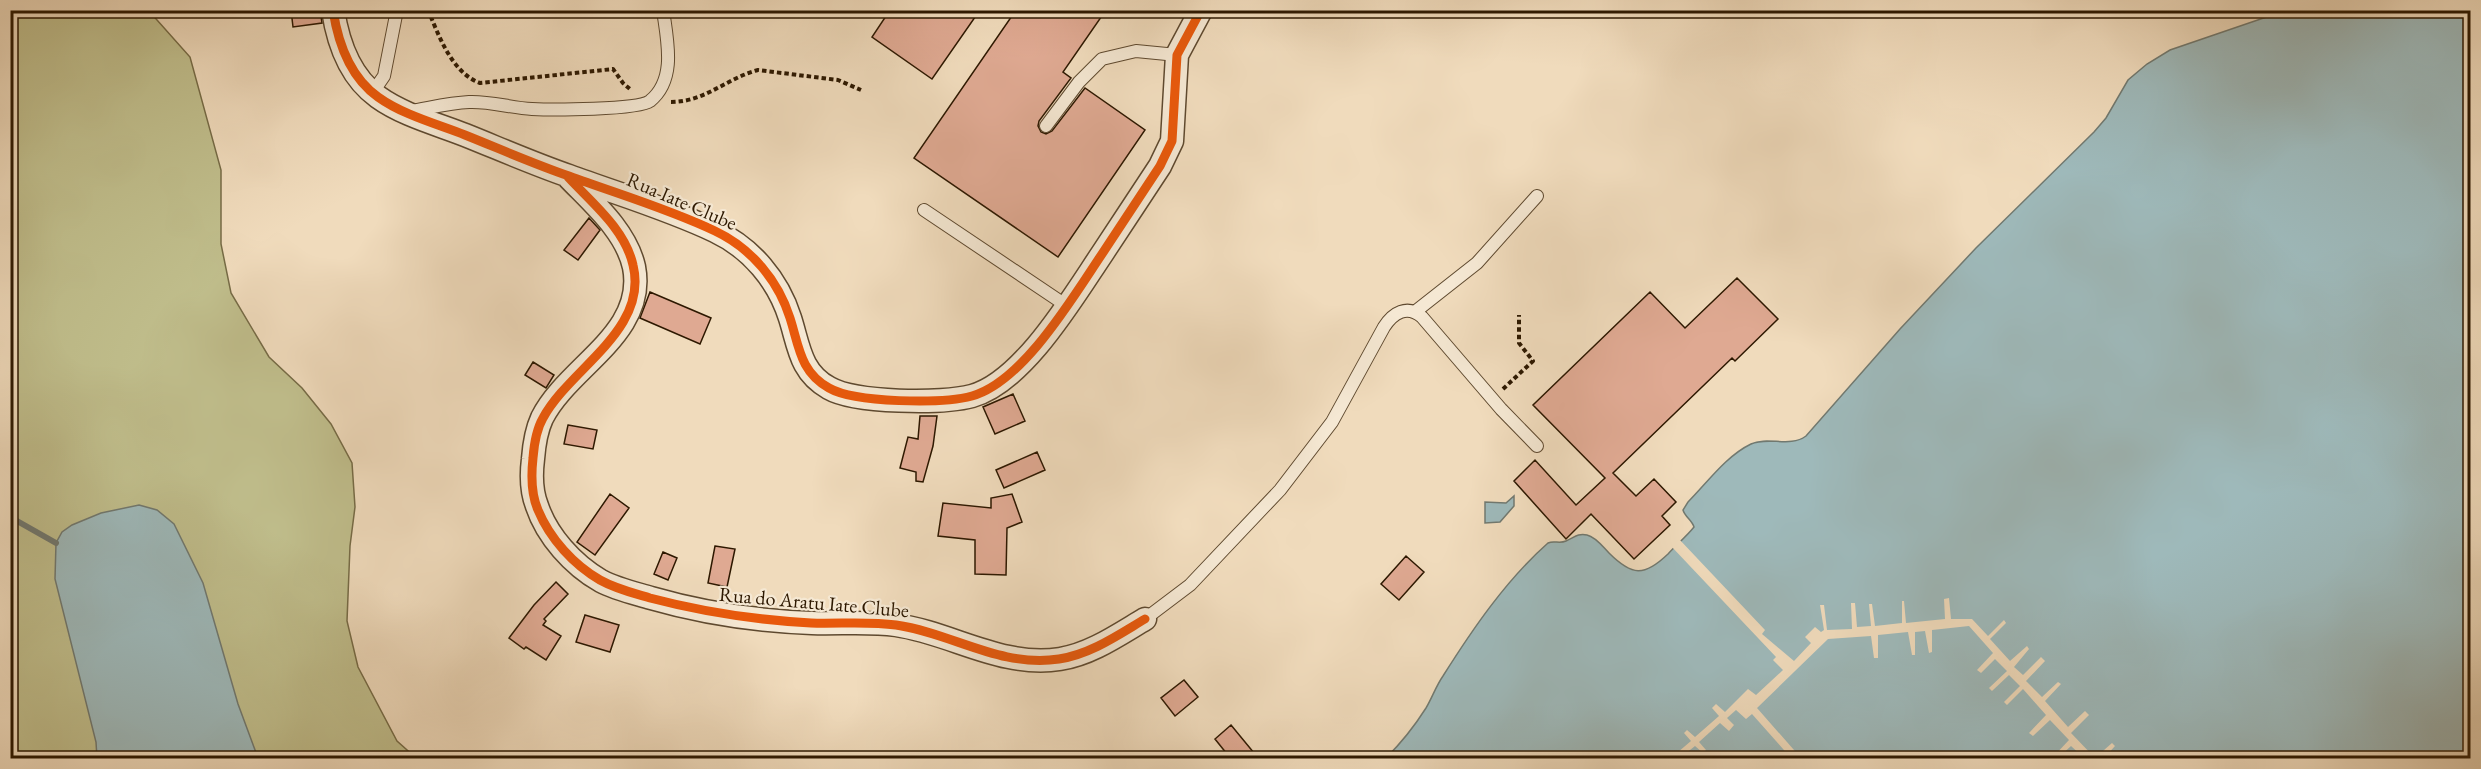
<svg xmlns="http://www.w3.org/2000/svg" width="2481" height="769" viewBox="0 0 2481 769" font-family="'EB Garamond',serif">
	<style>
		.green { fill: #c0be8c; stroke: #766b46; stroke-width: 1.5 }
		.water { fill: #9eb9ba; stroke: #717970; stroke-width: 1.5 }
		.pier { fill: #f0dbbc }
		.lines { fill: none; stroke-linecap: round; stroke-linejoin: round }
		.stream { stroke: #717970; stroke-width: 6 }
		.building { fill: #dfa992; stroke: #2d1800; stroke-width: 1.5 }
		.lane-casing { stroke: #5e492f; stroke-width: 14 }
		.street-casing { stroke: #5e492f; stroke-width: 25 }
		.path { stroke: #2d1800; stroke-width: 4; stroke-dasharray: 4.5 3; stroke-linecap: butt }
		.lane { stroke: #f5e8d3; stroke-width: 12 }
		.street { stroke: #f5e8d3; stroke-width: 22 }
		.cycleway-casing { stroke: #f5e8d3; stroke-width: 13 }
		.cycleway { stroke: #e8590c; stroke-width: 9 }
		.labels { text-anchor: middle; stroke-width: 4.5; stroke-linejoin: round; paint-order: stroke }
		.street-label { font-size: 20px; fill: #2d1800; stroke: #f5e8d3 }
	</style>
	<rect width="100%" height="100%" fill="#f0dbbc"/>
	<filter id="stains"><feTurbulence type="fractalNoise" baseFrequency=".00333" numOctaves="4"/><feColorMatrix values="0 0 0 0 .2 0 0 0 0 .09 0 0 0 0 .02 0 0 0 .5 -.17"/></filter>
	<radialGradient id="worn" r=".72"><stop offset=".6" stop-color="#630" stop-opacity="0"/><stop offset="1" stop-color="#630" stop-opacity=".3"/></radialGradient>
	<path class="green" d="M10,11H149L190,57L221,170V244L231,293L269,357L302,388L331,424L352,463L355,507L350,546L347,621L358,667L397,741L416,758H11Z"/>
	<path class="water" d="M2284,11H2470V758H1386C1401,743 1414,727 1426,708C1432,698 1436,686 1443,676C1472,630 1506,580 1548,543C1554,540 1559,544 1566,541C1574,538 1577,533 1587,535C1596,537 1603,547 1609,553C1632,576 1644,577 1668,554C1676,545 1686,537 1694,527C1692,520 1685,517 1683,510L1688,502C1707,483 1726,456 1751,444C1768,436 1790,448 1806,436L1900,329L1976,248L2094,132L2106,118L2128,80L2147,64L2170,50Z
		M1514,496V506L1500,522L1485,523V502L1506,503Z
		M139,505L157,510L174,524L203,583L238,704L258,758H97L96,742L55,579L56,543L62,532L72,525L101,513Z"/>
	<path class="pier" d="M1679,539L1765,630L1762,634L1794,661L1811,643L1805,637L1815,627L1821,632L1824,630L1820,605H1824L1827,630L1852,629L1851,603H1855L1857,627L1871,626L1869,604H1872L1875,626L1902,623V601H1904L1906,623L1945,619L1944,599L1949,598L1951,619H1972L1988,636L2004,620L2006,623L1990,639L2010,661L2027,646L2029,649L2014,667L2023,675L2041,657L2045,661L2026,681L2042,697L2058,682L2061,684L2045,701L2068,727L2085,711L2089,715L2071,733L2095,758L2112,743L2115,746L2104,758H2084L2071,746L2058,758H2055L2053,757L2069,740L2050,720L2033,736L2029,733L2046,715L2023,689L2007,705L2004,702L2020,686L2009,675L1992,691L1989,688L2007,671L1995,659L1981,673L1977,670L1993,653L1969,626L1932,630V652L1929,653L1925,631L1915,632V655H1912L1908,632L1878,635V658H1874L1871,636L1828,639L1757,708L1801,758H1791L1752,714L1746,719L1736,710L1727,718L1734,725L1729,731L1720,723L1699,742L1706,750L1703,753L1695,746L1680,758H1671L1691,741L1684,733L1687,730L1695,737L1719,716L1712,708L1716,704L1725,712L1748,689L1756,695L1783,670L1773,660L1776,657L1671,546Z"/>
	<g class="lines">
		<path class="stream" d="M10,517L56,543"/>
	</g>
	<path class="building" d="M291,10H320L322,23L293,27Z
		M890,10H980L932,79L872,37Z
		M1016,10H1106L1063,72L1071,78L1039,121L1038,126L1041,132L1046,134L1052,131L1085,88L1145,130L1058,257L914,158Z
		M589,218L600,230L578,260L564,250Z
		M1737,278L1778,319L1735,361L1732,358L1613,473L1636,496L1654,479L1676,502L1662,516L1670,525L1634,559L1591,514L1566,539L1514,481L1535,460L1576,505L1605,478L1533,405L1650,292L1685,328Z
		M650,292L711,318L700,344L640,318Z
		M533,362L554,375L546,388L525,375Z
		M1013,394L1025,421L995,434L983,407Z
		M920,416H937L933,446L923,482L916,481V472L900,468L908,437L918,439Z
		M568,425L597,430L593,449L564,444Z
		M1037,452L1045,470L1004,488L996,470Z
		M610,494L629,508L595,555L577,542Z
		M1012,494L1022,522L1007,528L1006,575L975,574V540L938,536L943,503L991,508V498Z
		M715,546L735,549L727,587L708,583Z
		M663,552L677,558L668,580L654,574Z
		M1406,556L1424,572L1399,600L1381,584Z
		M556,582L568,594L544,619L546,621L543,625L561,636L546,660L526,647L524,649L509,638L534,605Z
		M585,615L619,625L610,652L576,642Z
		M1184,680L1198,697L1175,716L1161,698Z
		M1231,725L1259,759H1231L1215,739Z"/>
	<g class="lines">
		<defs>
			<path id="lane" d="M373,92L384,76L397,10
				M410,111C429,108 449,103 469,102C490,101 511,108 532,109C551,110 638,110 650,101C677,79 667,40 663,10
				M1046,126L1079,82L1102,59L1136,51L1177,55
				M924,210L1067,306
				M1416,311L1477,263L1537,196
				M1145,619L1190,585L1280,490L1332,422L1384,327C1393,313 1407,304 1422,317L1501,409L1537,446"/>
			<path id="street" d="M333,10C338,43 350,77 378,97C403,115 437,124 465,135C500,149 534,164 569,176C618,194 669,209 715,231C751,248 778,280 790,318C799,346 800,372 829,388C855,403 942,404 972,396C1023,382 1073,297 1102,254C1121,225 1141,195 1160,166L1172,141L1177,55L1201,10
				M569,178C593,203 626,231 634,267C647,334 568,366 542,418C536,431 534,446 533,459C531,475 531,491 537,506C547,536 573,565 601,581C616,589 634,593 651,598C703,613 757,621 812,623C839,624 869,621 896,625C952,633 1001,668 1060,659C1091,654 1118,635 1145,619"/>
		</defs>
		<use href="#lane" class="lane-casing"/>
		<use href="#street" class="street-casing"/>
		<path class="path" d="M428,10C439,36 452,73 480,83L613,69L623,83L631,90
			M671,102C705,102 727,78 758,70L838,80L861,90
			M1503,389L1533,361L1519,343V315"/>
		<use href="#lane" class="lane"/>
		<use href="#street" class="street"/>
		<defs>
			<path id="cycleway" d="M333,10C338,43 350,77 378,97C403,115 437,124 465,135C500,149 534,164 569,176C618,194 669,209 715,231C751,248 778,280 790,318C799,346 800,372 829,388C855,403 942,404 972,396C1023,382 1073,297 1102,254C1121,225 1141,195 1160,166L1172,141L1177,55L1201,10
				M568,177C592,203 625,229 633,265C649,330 570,368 543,418C536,430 534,445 533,458C531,476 531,494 538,510C550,539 574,565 600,580C616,589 633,593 650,598C703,612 756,620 811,623C839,624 868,621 896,625C952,633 1000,668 1059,659C1091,654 1118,635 1145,619"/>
		</defs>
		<use href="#cycleway" class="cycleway-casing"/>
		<use href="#cycleway" class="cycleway"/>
	</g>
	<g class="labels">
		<g class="street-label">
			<text transform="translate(682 201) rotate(23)" y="7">Rua Iate Clube</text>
			<text transform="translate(814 602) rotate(5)" y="7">Rua do Aratu Iate Clube</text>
		</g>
	</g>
	<rect width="2481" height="769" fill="none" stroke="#f0dbbc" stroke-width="36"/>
	<rect x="12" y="12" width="2457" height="745" fill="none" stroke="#2d1800" stroke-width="3"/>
	<rect x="18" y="18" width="2445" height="733" fill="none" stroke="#2d1800" stroke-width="1.5"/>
	<rect width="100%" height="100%" filter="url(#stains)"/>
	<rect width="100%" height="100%" fill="url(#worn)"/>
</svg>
